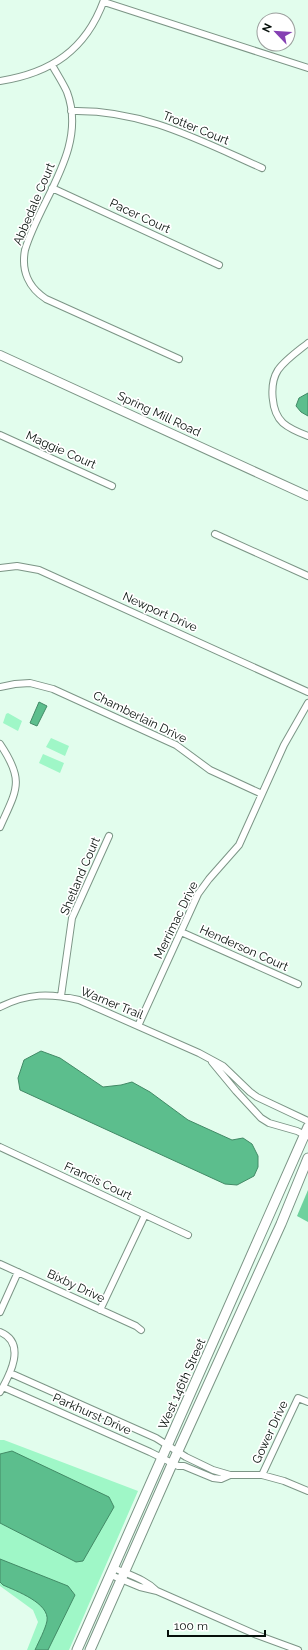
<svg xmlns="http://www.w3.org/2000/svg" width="308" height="1650" viewBox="0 0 308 1650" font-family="Raleway,sans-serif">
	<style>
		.green { fill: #9ff7c7 }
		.forest { fill: #6fd19e }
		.water { fill: #5cbe8d; stroke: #428a66 }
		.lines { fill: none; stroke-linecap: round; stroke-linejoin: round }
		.street-casing { stroke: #7c9586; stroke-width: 8 }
		.secondary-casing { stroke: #7c9586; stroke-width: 10 }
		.primary-casing { stroke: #7c9586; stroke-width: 11 }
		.street { stroke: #fff; stroke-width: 6 }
		.secondary { stroke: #fff; stroke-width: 8 }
		.primary { stroke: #fff; stroke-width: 9 }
		.labels { text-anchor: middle; stroke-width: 3.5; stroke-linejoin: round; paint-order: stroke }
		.street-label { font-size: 12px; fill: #060f0a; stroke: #fff }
	</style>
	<rect width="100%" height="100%" fill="#e2fded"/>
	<path class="green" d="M8,713L22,721L18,731L3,723L6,714Z
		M51,738L69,746L65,756L46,747Z
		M43,754L64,763L60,773L39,763Z
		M0,1440H4L138,1491L69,1650H27L38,1622L33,1610L0,1586Z"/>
	<path class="forest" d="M308,1190V1222L297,1216Z"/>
	<path class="water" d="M308,393V416L301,412L296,406L299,398Z
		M39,702L47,706L37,726L30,723Z
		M41,1051L60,1058L103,1087L121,1085L132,1082L150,1092L188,1120L232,1140L243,1138L252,1144L258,1156V1167L254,1176L237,1185L225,1184L20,1090L18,1078L24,1060Z
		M12,1451L109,1497L114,1507L83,1561L76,1562L0,1523V1454Z
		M0,1559L68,1586L75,1595L48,1650H35C39,1641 45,1630 47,1621C50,1603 16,1591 3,1585L0,1582Z"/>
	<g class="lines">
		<defs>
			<path id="street" d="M104,2L308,68
				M52,65C57,74 63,83 67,92C88,148 40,199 25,250C21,271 29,288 46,299L179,359
				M0,81C51,73 86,50 104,0
				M71,111C142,109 199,140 262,168
				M52,188L219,265
				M308,343C298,351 285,360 278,370C269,384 271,412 283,423C290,429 300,433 308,436
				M0,435L112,486
				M215,534L308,576
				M0,568L17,566L39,570L308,692
				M0,687L15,684L30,683L53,689L176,745L210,770L262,794
				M0,744C25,781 17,789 0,827
				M181,932L298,984
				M61,996L72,918L109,836
				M0,1007C28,993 50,993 79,1000L199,1053L223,1066L250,1092L257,1097L308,1121
				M138,1026L198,894L209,879L239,845L284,745L308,703
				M212,1062L236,1091L261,1118L269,1123L297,1131L307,1136
				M0,1147L188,1235
				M0,1264L136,1326L141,1330
				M100,1310L145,1215
				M0,1312L18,1272
				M0,1332C27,1343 10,1375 0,1392
				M10,1373L156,1438L186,1457L213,1470L230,1475
				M3,1387L150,1452L178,1466H184L213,1478L221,1479L230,1475H262L284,1481L308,1491
				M262,1475L298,1398L308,1402
				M114,1568C129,1575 145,1579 157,1591
				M111,1575L140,1587L157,1591L257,1635L298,1650"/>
			<path id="secondary" d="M0,355L308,496"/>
			<path id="primary" d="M77,1650L308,1127
				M90,1650L173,1462L281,1224L308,1158"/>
		</defs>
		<use href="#street" class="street-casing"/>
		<use href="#secondary" class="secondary-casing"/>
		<use href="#primary" class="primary-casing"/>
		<use href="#street" class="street"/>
		<use href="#secondary" class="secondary"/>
		<use href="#primary" class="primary"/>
	</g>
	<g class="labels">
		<g class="street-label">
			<text transform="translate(196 128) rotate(22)" y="4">Trotter Court</text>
			<text transform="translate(34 204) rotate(-67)" y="4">Abbedale Court</text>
			<text transform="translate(140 216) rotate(25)" y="4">Pacer Court</text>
			<text transform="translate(159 414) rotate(25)" y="4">Spring Mill Road</text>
			<text transform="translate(61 450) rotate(24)" y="4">Maggie Court</text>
			<text transform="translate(160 612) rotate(24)" y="4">Newport Drive</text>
			<text transform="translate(140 717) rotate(26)" y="4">Chamberlain Drive</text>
			<text transform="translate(80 876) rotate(-67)" y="4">Shetland Court</text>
			<text transform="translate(176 920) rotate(-64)" y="4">Merrimac Drive</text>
			<text transform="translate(244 948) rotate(24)" y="4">Henderson Court</text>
			<text transform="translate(112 1003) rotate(22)" y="4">Warner Trail</text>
			<text transform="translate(98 1181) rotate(25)" y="4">Francis Court</text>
			<text transform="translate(76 1286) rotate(25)" y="4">Bixby Drive</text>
			<text transform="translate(182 1384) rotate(-66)" y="4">West 146th Street</text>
			<text transform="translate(92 1414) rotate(24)" y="4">Parkhurst Drive</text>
			<text transform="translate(270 1432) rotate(-65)" y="4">Gower Drive</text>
		</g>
	</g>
	<g transform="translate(276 32) rotate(295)"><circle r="19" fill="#ffffff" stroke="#9b9f9d"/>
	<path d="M0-3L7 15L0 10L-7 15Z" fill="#8540b3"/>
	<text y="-6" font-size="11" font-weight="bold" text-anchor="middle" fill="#060f0a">N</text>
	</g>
	<path d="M168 1630v6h97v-6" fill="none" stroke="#060f0a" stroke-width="2"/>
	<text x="174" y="1630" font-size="12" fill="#060f0a" stroke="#ffffff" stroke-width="3" paint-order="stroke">100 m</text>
</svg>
